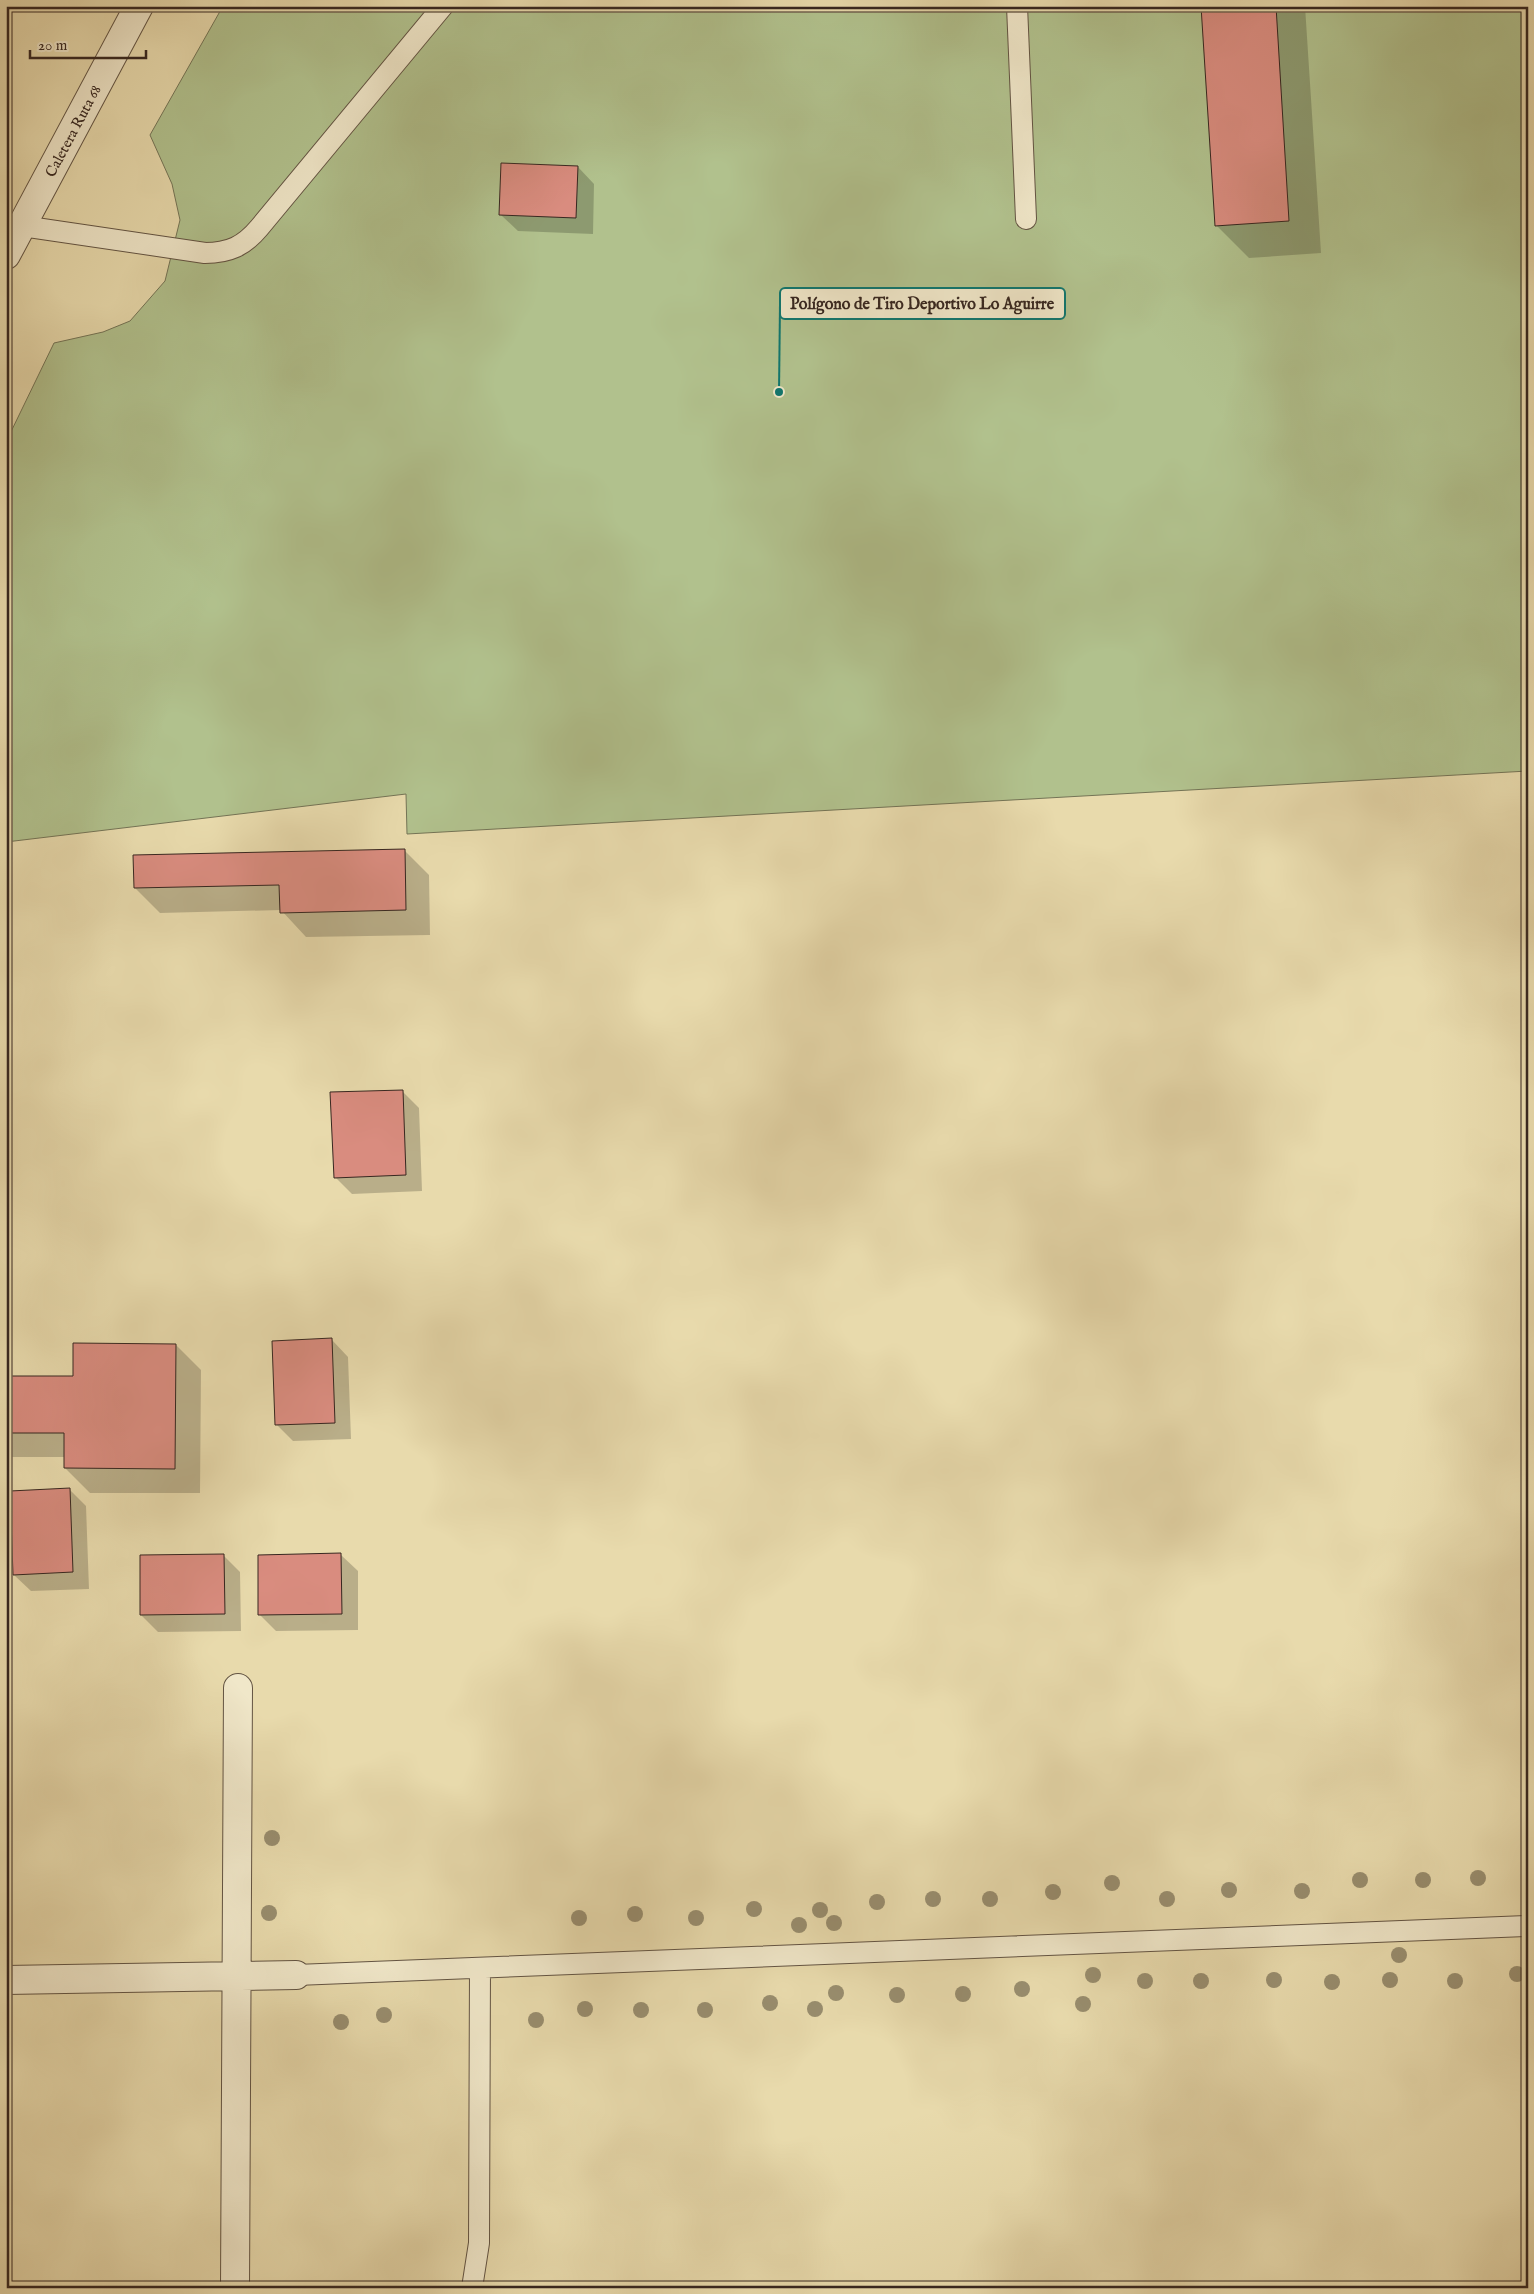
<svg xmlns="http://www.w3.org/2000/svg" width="1534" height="2294" viewBox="0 0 1534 2294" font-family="'IM FELL English',serif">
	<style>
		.green { fill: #b1c18d; stroke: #747456 }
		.shadow { fill: #0003 }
		.building { fill: #d98c7f; stroke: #372720 }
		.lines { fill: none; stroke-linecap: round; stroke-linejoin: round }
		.service-casing { stroke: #635443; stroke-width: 22 }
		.minor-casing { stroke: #635443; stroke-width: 30 }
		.tertiary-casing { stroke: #635443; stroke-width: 30 }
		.service { stroke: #f0e7c9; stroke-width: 20 }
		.minor { stroke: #f0e7c9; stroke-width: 28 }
		.tertiary { stroke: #f0e7c9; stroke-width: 28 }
		.tree { fill: #988d6e }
		.labels { text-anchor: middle; stroke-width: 4; stroke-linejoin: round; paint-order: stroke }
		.street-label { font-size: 15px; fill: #372720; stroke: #f0e7c9 }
		.leader { fill: none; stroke: #0f766e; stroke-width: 2 }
		.callout-dot { fill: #0f766e; stroke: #f0e7c9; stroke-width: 2 }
		.callout { fill: #f0e7c9; stroke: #0f766e; stroke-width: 2 }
		.callout-label { font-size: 16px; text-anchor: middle; font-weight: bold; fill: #372720 }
	</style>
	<rect width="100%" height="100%" fill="#e8daac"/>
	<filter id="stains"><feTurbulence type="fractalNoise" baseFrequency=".004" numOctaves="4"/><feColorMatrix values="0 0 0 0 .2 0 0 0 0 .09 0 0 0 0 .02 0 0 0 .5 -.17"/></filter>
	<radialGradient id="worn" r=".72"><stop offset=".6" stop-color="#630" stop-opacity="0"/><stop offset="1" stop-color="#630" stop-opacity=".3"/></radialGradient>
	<path class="green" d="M223,6H1528V771L407,834L406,794L6,842V442L54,343L103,332L130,321L165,281L180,220L172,184L150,135Z"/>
	<path class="shadow" d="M1202,6H1305L1321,253L1249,258L1217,226Z
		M578,167L594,184L593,234L518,231L501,215Z
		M404,850L429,875L430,935L306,937L281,910L160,913L135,888Z
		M402,1091L419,1108L422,1191L352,1194L335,1177Z
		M332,1340L348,1357L351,1439L293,1441L277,1425Z
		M176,1345L201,1370L200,1493H90L65,1468V1457H6V1377H74Z
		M69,1489L86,1506L89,1589L31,1591L14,1575Z
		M223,1555L240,1572L241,1631L158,1632L141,1615Z
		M341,1555L358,1571V1630L276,1631L259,1614Z"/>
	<path class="building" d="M1201,6H1276L1289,221L1215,226Z
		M501,163L578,166L576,218L499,215Z
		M405,849L406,910L280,913L279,885L134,888L133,855Z
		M403,1090L406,1175L334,1178L330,1092Z
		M332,1338L335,1423L275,1425L272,1341Z
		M73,1343L176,1344L175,1469L64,1468V1433H6V1376H73Z
		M70,1488L73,1572L13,1575L10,1491Z
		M341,1553L342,1614L258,1615V1555Z
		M224,1554L225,1614L140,1615V1555Z"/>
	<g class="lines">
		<defs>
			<path id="service" d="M1017,6L1026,219
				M22,226L205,253C229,253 244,246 259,228L443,6
				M296,1975L1528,1926
				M472,2288L479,2243L480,1968"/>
			<path id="minor" d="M6,1980L296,1975
				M235,2288L238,1688"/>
			<path id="tertiary" d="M6,255L139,6"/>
		</defs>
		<use href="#service" class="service-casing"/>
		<use href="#minor" class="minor-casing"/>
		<use href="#tertiary" class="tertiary-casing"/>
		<use href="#service" class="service"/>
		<use href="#minor" class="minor"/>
		<use href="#tertiary" class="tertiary"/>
	</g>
	<g class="tree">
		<circle cx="272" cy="1838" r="8"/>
		<circle cx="1478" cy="1878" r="8"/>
		<circle cx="1360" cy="1880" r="8"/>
		<circle cx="1423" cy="1880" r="8"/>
		<circle cx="1112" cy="1883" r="8"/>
		<circle cx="1229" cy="1890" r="8"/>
		<circle cx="1302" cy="1891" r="8"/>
		<circle cx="1053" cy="1892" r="8"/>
		<circle cx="933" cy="1899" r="8"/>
		<circle cx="990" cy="1899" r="8"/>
		<circle cx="1167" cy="1899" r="8"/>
		<circle cx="877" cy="1902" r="8"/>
		<circle cx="754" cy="1909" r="8"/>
		<circle cx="820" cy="1910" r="8"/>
		<circle cx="269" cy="1913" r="8"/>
		<circle cx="635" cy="1914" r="8"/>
		<circle cx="579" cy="1918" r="8"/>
		<circle cx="696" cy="1918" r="8"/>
		<circle cx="834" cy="1923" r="8"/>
		<circle cx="799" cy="1925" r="8"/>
		<circle cx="1399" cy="1955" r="8"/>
		<circle cx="1517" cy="1974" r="8"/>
		<circle cx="1093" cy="1975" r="8"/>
		<circle cx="1274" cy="1980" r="8"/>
		<circle cx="1390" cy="1980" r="8"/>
		<circle cx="1145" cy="1981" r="8"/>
		<circle cx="1201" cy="1981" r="8"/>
		<circle cx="1455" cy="1981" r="8"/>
		<circle cx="1332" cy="1982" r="8"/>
		<circle cx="1022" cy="1989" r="8"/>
		<circle cx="836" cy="1993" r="8"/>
		<circle cx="963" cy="1994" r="8"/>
		<circle cx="897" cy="1995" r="8"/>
		<circle cx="770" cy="2003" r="8"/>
		<circle cx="1083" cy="2004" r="8"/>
		<circle cx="585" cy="2009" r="8"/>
		<circle cx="815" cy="2009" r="8"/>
		<circle cx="641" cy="2010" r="8"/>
		<circle cx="705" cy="2010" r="8"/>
		<circle cx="384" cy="2015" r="8"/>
		<circle cx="536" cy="2020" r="8"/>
		<circle cx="341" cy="2022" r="8"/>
	</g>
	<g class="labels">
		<g class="street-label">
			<text transform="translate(73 131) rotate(-62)" y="5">Caletera Ruta 68</text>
		</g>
	</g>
	<path class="leader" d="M779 392L780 304"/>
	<circle class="callout-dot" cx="779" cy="392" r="5"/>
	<rect class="callout" x="780" y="288" width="285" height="31" rx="5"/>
	<g class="callout-label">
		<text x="922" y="309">Polígono de Tiro Deportivo Lo Aguirre</text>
	</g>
	<rect width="1534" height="2294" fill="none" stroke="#e8daac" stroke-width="25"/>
	<rect x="8" y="8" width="1519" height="2279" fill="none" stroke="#372720" stroke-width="2.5"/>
	<rect x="12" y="12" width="1509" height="2269" fill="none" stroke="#372720"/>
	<path d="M30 50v8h116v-8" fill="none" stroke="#372720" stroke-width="2.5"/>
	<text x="38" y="50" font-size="15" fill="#372720" stroke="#f0e7c9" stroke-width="4" paint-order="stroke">20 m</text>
	<rect width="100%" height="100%" filter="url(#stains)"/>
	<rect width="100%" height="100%" fill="url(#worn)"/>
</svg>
